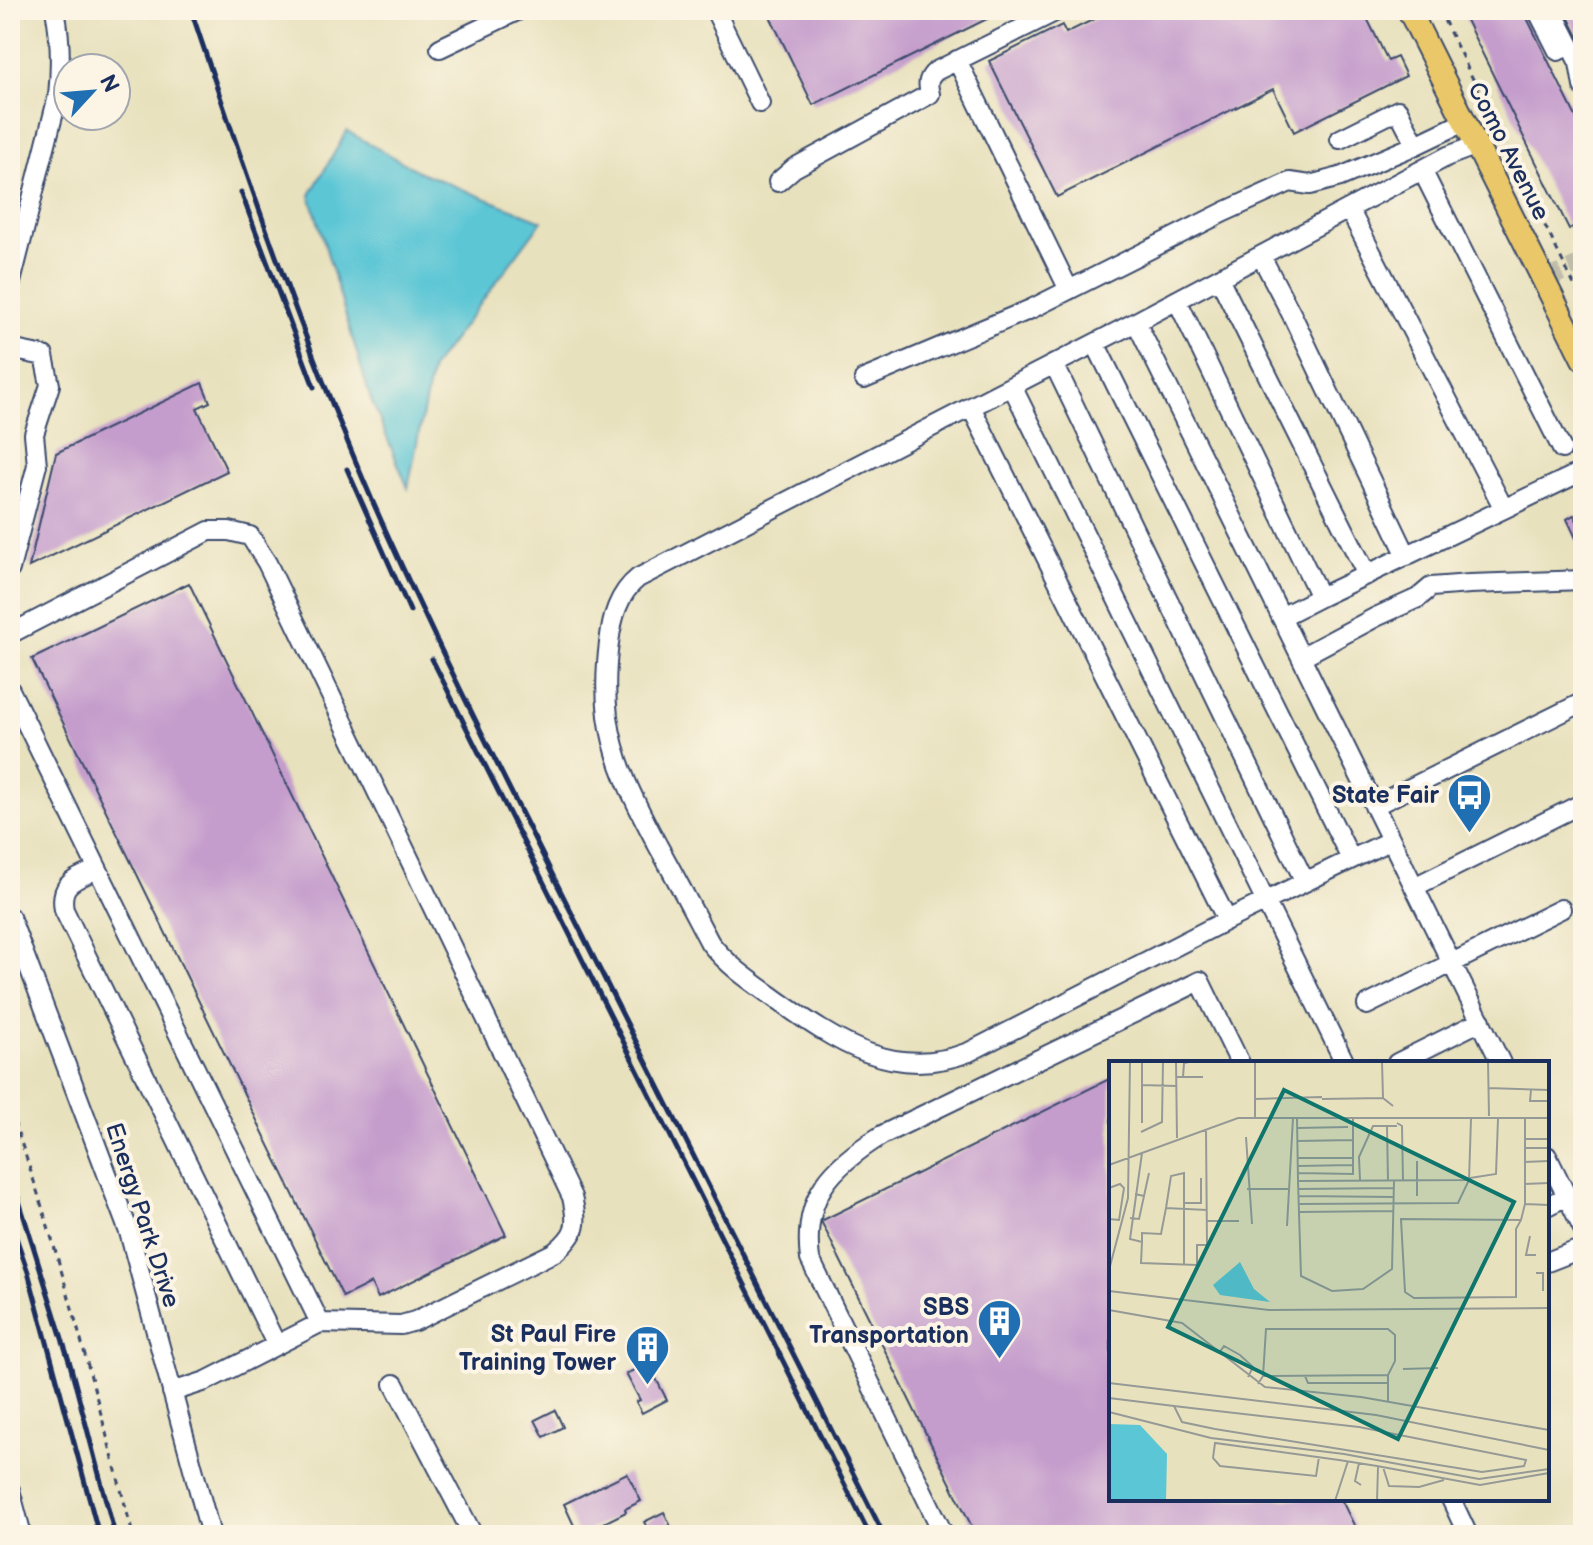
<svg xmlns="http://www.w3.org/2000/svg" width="1593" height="1545" viewBox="0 0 1593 1545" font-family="'Balsamiq Sans',sans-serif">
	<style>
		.water { fill: #5bc6d5; stroke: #3b7a9a; stroke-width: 2 }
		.building { fill: #c59dcc }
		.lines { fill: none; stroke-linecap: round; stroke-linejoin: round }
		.minor-tunnel { stroke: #bfbdaa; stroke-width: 18; stroke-dasharray: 18 9; stroke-linecap: butt }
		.minor-casing { stroke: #3a4a6c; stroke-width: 22 }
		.major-casing { stroke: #3a4a6c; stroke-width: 26 }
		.path { stroke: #3a4a6c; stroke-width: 3; stroke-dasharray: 6 6; stroke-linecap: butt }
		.minor { stroke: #fff; stroke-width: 18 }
		.major { stroke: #eac769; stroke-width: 22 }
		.rail { stroke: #1b2f5e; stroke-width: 5 }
		.labels { text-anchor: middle; stroke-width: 8; stroke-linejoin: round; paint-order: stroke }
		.street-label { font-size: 24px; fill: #1b2f5e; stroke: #fcf5e5 }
		.poi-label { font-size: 24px; font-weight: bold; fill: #1b2f5e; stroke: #fcf5e5; text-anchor: end }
		.inset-road { fill: none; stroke: #969a97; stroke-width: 2 }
		.view { fill: #0f766e; fill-opacity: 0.15; stroke: #0f766e; stroke-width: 4 }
		.inset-edge { fill: none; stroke: #1b2f5e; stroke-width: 4 }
	</style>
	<rect width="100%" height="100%" fill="#fcf5e5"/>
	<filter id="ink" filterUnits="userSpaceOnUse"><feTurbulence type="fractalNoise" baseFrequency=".0125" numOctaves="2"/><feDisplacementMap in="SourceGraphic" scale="16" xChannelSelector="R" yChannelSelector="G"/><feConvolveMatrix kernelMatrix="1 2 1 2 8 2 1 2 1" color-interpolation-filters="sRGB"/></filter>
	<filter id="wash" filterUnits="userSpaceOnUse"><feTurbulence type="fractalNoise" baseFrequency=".006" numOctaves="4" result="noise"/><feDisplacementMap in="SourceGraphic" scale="32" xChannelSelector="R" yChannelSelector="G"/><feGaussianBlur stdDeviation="1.8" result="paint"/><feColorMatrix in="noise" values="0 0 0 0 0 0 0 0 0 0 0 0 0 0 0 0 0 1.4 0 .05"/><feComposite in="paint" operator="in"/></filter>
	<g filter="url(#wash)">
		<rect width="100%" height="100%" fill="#e8e1bd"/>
		<path class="water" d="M347,131L420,172L542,221L432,368L408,488L370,397L310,195Z"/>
		<g id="blocks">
			<path class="building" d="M767,10H1005L813,105Z
				M1113,10H1363L1388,61L1397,57L1406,76L1294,132L1273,89L1057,197L989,61L1062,25L1066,33Z
				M1461,10H1523L1583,131V222L1569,229Z
				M1565,10H1583V47Z
				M202,383L210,402L197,408L227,471L29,567L56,453Z
				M1574,515L1583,533V553L1567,519Z
				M189,583L506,1235L378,1298L371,1283L343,1297L32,659Z
				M1111,1078V1499H1341L1359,1535H976L821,1221Z
				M648,1363L667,1400L642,1413L636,1402L640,1400L626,1374Z
				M555,1410L563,1427L544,1437L535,1420Z
				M627,1473L641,1501L625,1509L626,1512L582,1534L580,1531L577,1532L564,1504Z
				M664,1512L675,1535H651L644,1522Z"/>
		</g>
	</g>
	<g filter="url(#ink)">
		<use href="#blocks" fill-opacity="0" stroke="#3a4a6c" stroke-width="2"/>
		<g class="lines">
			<path class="minor-tunnel" d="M1545,280L1583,262"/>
			<defs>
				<path id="minor" d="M715,10L760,103
					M1537,10L1558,51
					M1552,10L1579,63L1583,86
					M440,48L519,10
					M957,60L1069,290
					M1340,139L1398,110L1416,145
					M1477,145L1448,156L1136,322L1501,1063
					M1422,170L1562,449
					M778,182L794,168L930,94C927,83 928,78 936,71L1059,10
					M1349,209L1504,509
					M1261,256L1292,315L1407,556
					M1219,278L1367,575
					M10,286L58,96C61,67 61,39 55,10
					M1177,300L1320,597L1583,471
					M1136,322L638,578C618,594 612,618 609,643C606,667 605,692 608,716C614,764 636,804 658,846C676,878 693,911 710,943C728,966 752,982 776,999C836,1042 894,1081 969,1052L1227,920L1391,840
					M1095,343L1351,859
					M10,349L44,356L50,385L34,434L37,465L10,569
					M1054,364L1305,882
					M864,379L1031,309L1224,212L1290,182L1310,185L1340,177L1416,145L1466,121
					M1012,386L1345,1063
					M971,407L1227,920
					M1281,617L1320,597
					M10,634L209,531H229L250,536L267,563L572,1197C578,1224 578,1233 555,1252L415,1321L401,1325L320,1323L206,1381L172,1392
					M1301,657L1376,617L1418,598L1431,587L1470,584L1583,580
					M10,690L320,1323
					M1374,806L1583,702
					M97,869C75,880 59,882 64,910L276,1344
					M1414,887L1583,803
					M10,917L129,1232L211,1535
					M1367,1005L1561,909
					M1397,1063L1481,1021
					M1547,1156L1583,1229
					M1547,1206L1567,1196
					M1547,1262L1583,1248
					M394,1384L473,1535
					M10,1490L22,1535
					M1451,1499L1468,1535
					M944,1535L810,1259C802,1196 832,1166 882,1135L1200,981L1240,1063"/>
				<path id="major" d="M1409,10L1583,359"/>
			</defs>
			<use href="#minor" class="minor-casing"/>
			<use href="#major" class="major-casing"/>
			<path class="path" d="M1439,10L1583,303
				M10,1110C59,1249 95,1392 133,1535"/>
			<use href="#minor" class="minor"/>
			<use href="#major" class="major"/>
			<path class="rail" d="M191,10C246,175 303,340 372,500C439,652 515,799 589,948C687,1143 786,1339 884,1535
				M241,192L314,387
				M347,469L410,611
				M432,659L870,1535
				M10,1172L70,1364L115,1535
				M10,1220L28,1272L99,1535"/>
		</g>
	</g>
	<defs>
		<symbol id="bus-pin" viewBox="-11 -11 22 30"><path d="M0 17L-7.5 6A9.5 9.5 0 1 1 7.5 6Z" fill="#1f6fb2" stroke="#fcf5e5"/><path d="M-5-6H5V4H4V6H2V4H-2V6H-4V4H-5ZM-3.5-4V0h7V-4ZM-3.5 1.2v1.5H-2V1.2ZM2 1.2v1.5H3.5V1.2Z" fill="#fff"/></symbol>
		<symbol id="building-pin" viewBox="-11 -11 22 30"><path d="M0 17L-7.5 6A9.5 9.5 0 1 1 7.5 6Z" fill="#1f6fb2" stroke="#fcf5e5"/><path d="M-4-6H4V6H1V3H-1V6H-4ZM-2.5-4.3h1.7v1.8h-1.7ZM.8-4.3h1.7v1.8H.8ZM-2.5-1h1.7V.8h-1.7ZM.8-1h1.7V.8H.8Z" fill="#fff"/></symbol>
	</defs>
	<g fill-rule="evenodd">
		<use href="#bus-pin" x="1444" y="770" width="51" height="69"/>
		<use href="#building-pin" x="974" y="1296" width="51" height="69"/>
		<use href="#building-pin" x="622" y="1322" width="51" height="69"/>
	</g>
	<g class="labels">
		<g class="street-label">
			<text transform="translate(1509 151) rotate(63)" y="8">Como Avenue</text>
			<text transform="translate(143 1215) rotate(72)" y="8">Energy Park Drive</text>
		</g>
		<g class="poi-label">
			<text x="1439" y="803">State Fair</text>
			<text x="969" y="1315">SBS<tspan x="969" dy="28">Transportation</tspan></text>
			<text x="616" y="1342">St Paul Fire<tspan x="616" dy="28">Training Tower</tspan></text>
		</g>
	</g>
	<g transform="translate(1109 1061)">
		<rect width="440" height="440" fill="#e8e1bd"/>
		<path d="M131,201L145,228L161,241L111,234L104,224ZM0,363L31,364L58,393L57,440H0Z" fill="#5bc6d5"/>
		<path class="inset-road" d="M67,0L68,77M146,0V57M273,0L274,37L284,45M379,0L380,55M67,16H94M74,16L75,2L85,0M33,24L67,25M379,27L440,29M422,29L421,40H440M146,38L213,36M213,38L274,37M188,57L189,120L360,119L362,58M33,62V0M288,62L293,65L294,120M278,65L279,120M188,67L239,66M32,71L53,61L54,0M137,76L143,163M415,78H440M188,80L244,79M415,87H440M33,92L21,178L33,181V172L52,173L57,147L98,149M189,97H244M308,100V135M415,101L440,100M0,104L129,57H440M189,105L244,104M189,112L244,113V58M361,117L387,113L389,58M251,119L250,96L264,65H288M189,120L192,215L223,230L254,228L283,208L285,120M415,123L440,122M0,127L11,123L15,127L10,159L0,158M138,128H179M190,128L285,127M26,133L35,135L40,112M190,135L285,136M75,142H92V117M190,143L349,142L360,119M416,143L440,144M57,147L62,115L75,112V204M190,151L285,150M21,157L30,158L35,135M412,159L292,158L296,231L305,237L407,236V168L412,159L416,143V58M98,160H130M178,165L184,57M421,175L417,194H427M33,181L32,202L88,204V184H98L97,68M0,209L19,137L21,0M427,212H434V230M0,230L160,249L440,247M0,249L73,262L156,326L252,336L440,369M110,292L115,285L131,294L144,306L139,316M294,308L329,307M154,315L279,314M196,315L199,322H279M0,322L267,354L440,389M149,323L154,315L157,268H279L286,274V300L279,314V341M0,337L65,345L82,347L250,366L417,399L415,405L373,411L106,368L73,361L65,345M0,351L102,377L235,393L370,418L440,408M210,396L207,415L111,405L104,397L106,382L230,399L268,405L371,424L440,412M250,402L246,420L252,424M274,406L280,425L310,426L335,419M226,440L239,400M268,440L269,406"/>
		<path class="view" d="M175,29L405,141L289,378L59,266Z"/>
		<rect width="440" height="440" class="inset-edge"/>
	</g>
	<rect width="1593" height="1545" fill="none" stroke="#fcf5e5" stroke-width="40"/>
	<g transform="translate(92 92) rotate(64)"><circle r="38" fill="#fcf5e5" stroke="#a2a6af" stroke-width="2"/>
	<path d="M0-6L14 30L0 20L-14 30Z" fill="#1f6fb2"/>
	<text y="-12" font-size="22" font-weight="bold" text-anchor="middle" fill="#1b2f5e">N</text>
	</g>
</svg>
